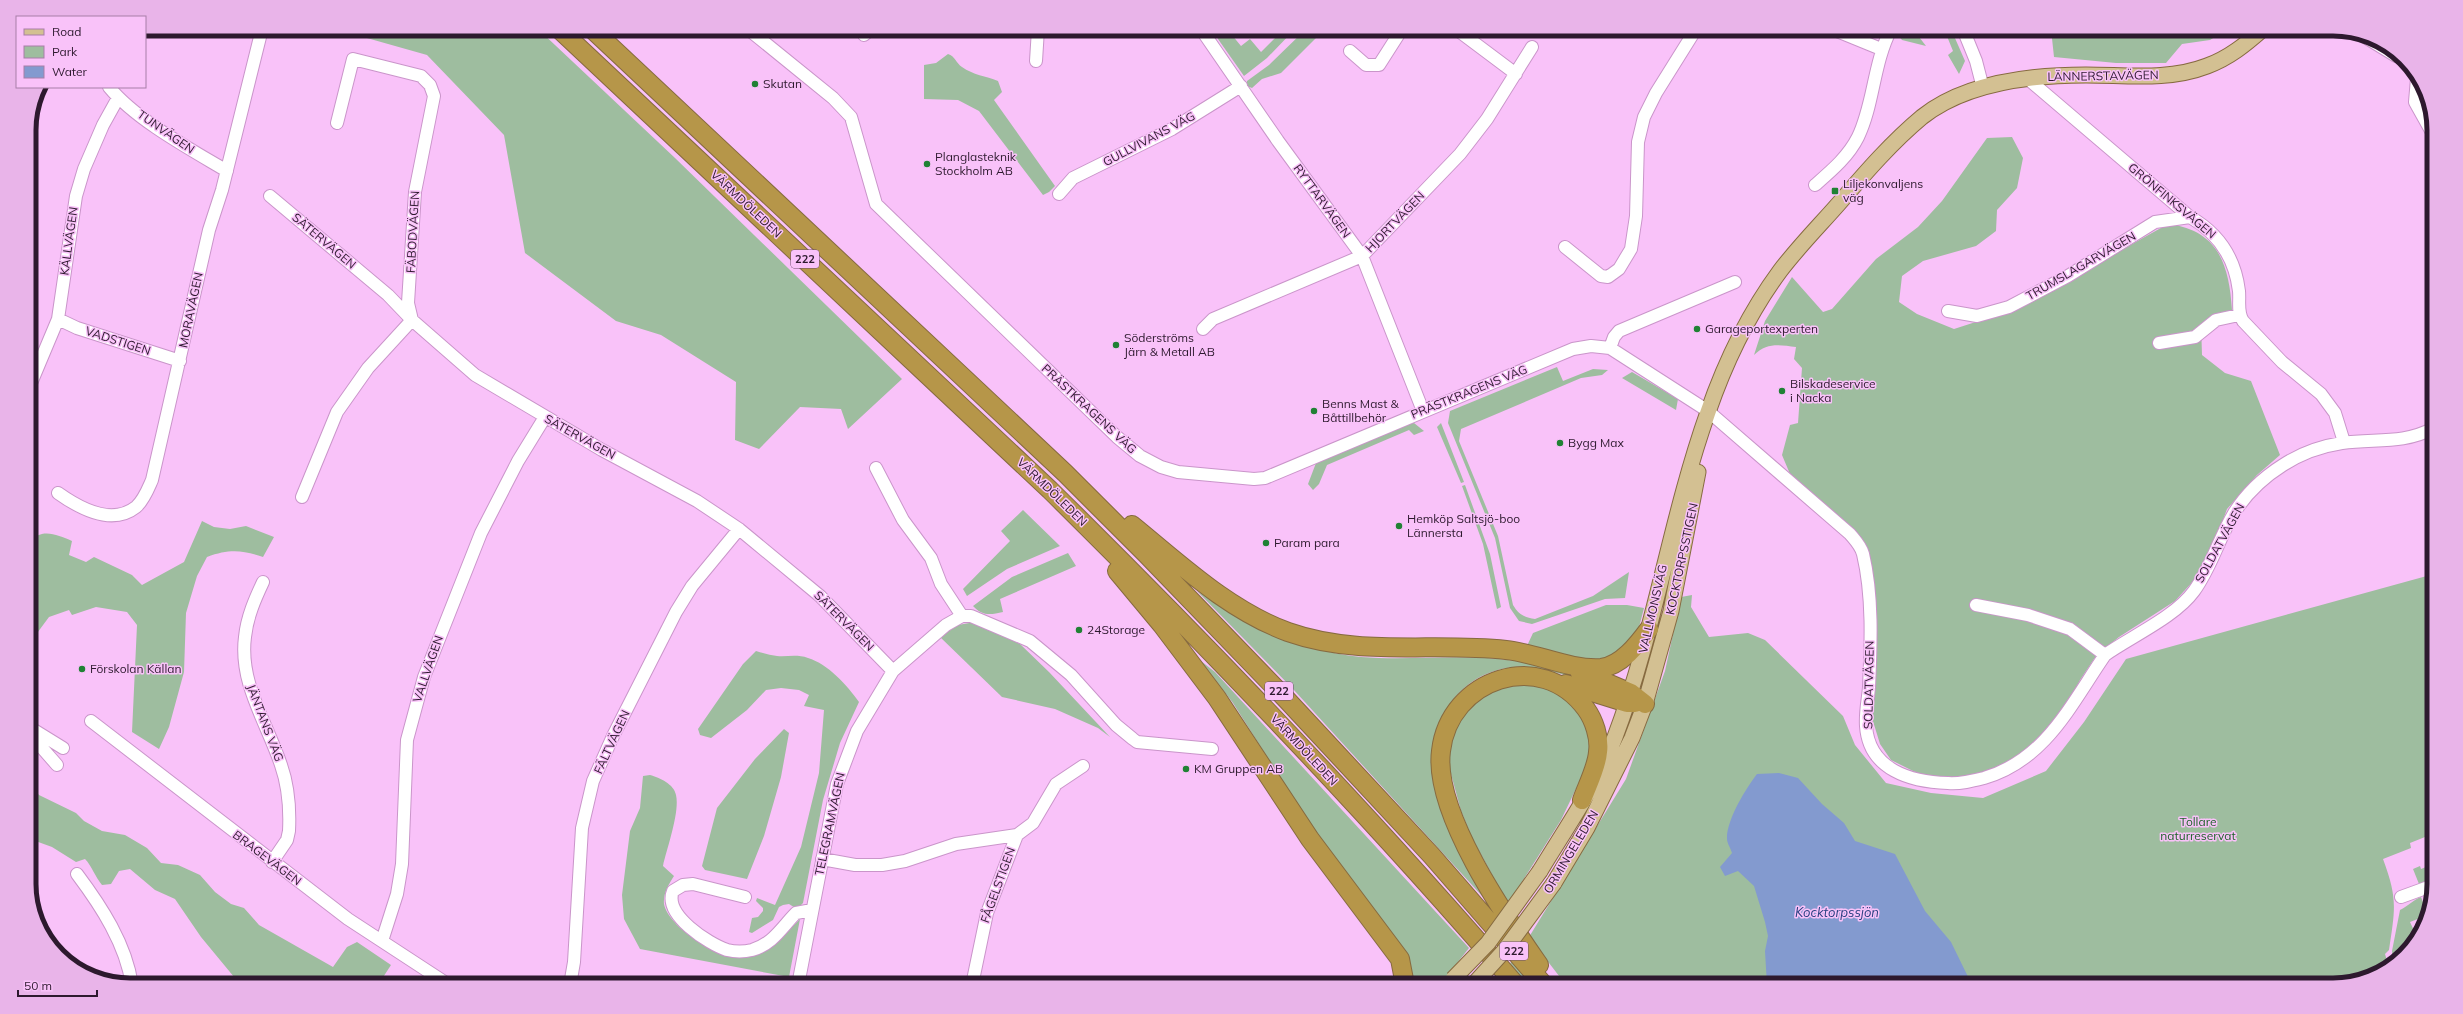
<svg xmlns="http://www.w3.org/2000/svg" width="2463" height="1014" viewBox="0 0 2463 1014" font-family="Mulish,sans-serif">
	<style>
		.green { fill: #9ebd9f }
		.water { fill: #839acf }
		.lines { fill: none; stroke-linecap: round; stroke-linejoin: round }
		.minor-casing { stroke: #ca95ca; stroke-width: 14 }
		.major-casing { stroke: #866a40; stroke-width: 17 }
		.highway-casing { stroke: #866a40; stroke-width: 20 }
		.minor { stroke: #fff; stroke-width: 12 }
		.major { stroke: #d3c092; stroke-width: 15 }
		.highway { stroke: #b69649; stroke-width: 18 }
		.major-bridge-casing { stroke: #866a40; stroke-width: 17; stroke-linecap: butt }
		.major-bridge { stroke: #d3c092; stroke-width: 15 }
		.poi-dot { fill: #208134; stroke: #f9c2f9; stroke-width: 1.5 }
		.labels { text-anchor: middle; stroke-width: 3; stroke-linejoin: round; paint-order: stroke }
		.shield { fill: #f9c2f9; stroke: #6a4c6b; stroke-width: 1 }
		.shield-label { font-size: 11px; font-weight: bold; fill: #2d192e }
		.street-label { font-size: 12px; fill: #2d192e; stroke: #f9c2f9 }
		.poi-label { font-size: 12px; fill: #2d192e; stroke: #f9c2f9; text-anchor: start }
		.park-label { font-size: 12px; fill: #1d6329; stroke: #f9c2f9 }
		.water-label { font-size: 13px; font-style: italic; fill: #2a4182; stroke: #f9c2f9 }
		.rim { fill: none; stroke: #2d192e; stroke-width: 5 }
	</style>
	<rect width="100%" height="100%" fill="#f9c2f9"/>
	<path class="green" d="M335,29H538L675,158L902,379L848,429L841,409L800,407L759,449L735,440L736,382L661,335L616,321L525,253L504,135L427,55Z
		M1215,29H1227L1241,46L1250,39L1261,52L1284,29H1295L1267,58L1244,76L1218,39Z
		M1306,29H1325L1281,73L1262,79L1252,88L1247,86V81L1269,65Z
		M1898,29H1913L1926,46L1902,40L1897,34Z
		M1944,29H1951L1965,61L1959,74L1948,55L1953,51Z
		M2051,29H2228L2210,40L2182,44L2166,63H2116L2054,57Z
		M948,54C955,56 956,63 962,67C973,75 986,76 998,81L1002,92L994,100L1055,186L1049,192L1043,195L979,111L958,100L924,99V65L936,63Z
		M2012,137L2023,158L2017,188L1997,210L1996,231L1976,246L1923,261L1902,276L1899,302L1917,314L1954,329L2016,309L2168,224C2218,230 2229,264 2232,310L2201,324L2202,355L2225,373L2251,381L2280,455L2257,475L2227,509L2212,550L2196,578L2175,601L2119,637L2096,656L2080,680L2067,706L2029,750L1993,771L1957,781L1921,775L1891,760L1880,744L1872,718L1874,694L1872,578L1835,515L1790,474L1782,455L1790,425L1798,423L1802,368L1794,359L1796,347C1780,345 1767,342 1754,355L1765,321L1792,277L1823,312L1832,309L1876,259L1918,227L1942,201L1987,138Z
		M1557,367L1563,381L1593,369L1608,370L1602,375L1581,378L1461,429L1459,441L1498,536L1513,605C1519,615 1524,617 1535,619L1593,596L1629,572L1625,598L1605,599L1532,624L1519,621L1510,608L1495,538L1448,423L1450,411Z
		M1632,372L1678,399L1676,410L1622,378Z
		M1414,423L1424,431L1414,435L1409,430L1327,465L1319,484L1313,490L1308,484L1316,463L1406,424Z
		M1441,423L1464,482L1461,483L1437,427Z
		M1465,485L1490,554L1501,607L1497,609L1483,544L1462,486Z
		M1023,510L1060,546L1007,569L967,596L963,589L1010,541L1001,531Z
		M202,521L214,527L230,529L246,526L274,537L263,557C242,550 229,549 207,557L197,576L186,613L184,672L169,727L159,749L132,732L137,625L127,612L96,607L72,615L69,610L49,617L29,644V543C41,527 57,535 72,541L69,555L86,562L94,557L132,575L142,585L184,562Z
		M1068,553L1076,566L1000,599L1003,612C990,615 982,616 973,606L1012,577Z
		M2434,574V839H2432L2430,835L2410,843L2411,848L2383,859C2398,899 2395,909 2389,950L2385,954L2389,968L2333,985H1566L1529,937L1626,779L1665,671L1681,597L1692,595L1691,607L1709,637L1748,633L1765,640L1843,716L1855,745L1886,783L1931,793L1983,798L2046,771L2084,722L2126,659Z
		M1197,591C1249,625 1298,651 1361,657C1412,661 1464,653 1516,661C1551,666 1584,680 1617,692V695C1592,687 1567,674 1542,669C1485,657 1438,696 1433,752L1493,908L1293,689Z
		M1606,605H1627L1644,608L1637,635L1604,663L1526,648L1533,633Z
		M975,622L1020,644L1049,672L1110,737L1098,728L1055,709L1002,697L940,637L958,625Z
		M756,651C763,653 770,655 777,656C787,657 797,654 808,658C828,664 847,685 859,702L840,743L823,800L803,903L797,909L789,904L783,905L779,907L773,920L752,933L749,932L752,918L758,917L763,911V908L756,901L757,898L775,905L801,847L819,773L824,710L804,706L809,695L799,690L781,688L766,690L747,710L711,738L700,735L698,729L743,664Z
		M1201,661L1215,672L1469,948L1442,982L1437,985H1411L1233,703Z
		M1523,683L1557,691L1581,712L1587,726L1590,753L1585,770L1561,820L1508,904L1472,838L1461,811L1448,763L1450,745L1461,715L1493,688Z
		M784,729L789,733L781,777L764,836L747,879L705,870L702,866L717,808L755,759Z
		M650,775C660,778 674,784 676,795C680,812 667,848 663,866L674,876C669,884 663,893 664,904C669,929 725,963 749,957C770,952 786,933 800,919L789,977L640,949L624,919L622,895L630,831L640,808L643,776Z
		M29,784L39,795L76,813L84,821L102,831L125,835L147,848L161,863L178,865L200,875L215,892L231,904L244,908L259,925L333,967L347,947L357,942L391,965L378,985H279L268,980L260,985L239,983L201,937L175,899L155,890L130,869L119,871L111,884L102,885C95,877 92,866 85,859L76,862L52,847L30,839Z
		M2420,866L2421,869L2426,867L2430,881L2419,884L2413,869Z
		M2421,897L2428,915L2410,922L2416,935L2393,963L2392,951L2400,910C2408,906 2413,900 2421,897Z
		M1513,961L1533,985H1528L1510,963Z"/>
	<path class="water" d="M1779,773L1798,778L1822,804L1844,823L1855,841L1895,854L1925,911L1951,942L1972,985H1767L1765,951L1768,936L1765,922L1754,886L1738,871L1725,876L1720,867L1732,853C1731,849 1727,843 1727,839C1726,821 1746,788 1757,774Z"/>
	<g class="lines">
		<defs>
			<path id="minor" d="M748,29L833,98L851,117L876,204L1117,437L1140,456L1161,467L1178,472L1254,479L1265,478L1573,349L1591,346L1610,348L1708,411L1850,534C1855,540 1861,546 1863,554C1873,596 1871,644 1869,687C1868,700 1865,712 1866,726C1869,770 1911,782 1948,783C1960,784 1972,781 1984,778C2046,760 2071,704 2105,655
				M1201,29L1278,141L1362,256L1423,411
				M1456,29L1516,74
				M1832,29L1881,49
				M1963,29L1976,61L1983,88
				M2360,34L2396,56
				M864,35L871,29
				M1350,51L1366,65H1379L1402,29
				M1036,61L1038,29
				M2417,78L2415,102L2434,136
				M2028,79L2190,217C2218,233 2235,258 2239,291C2240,302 2237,312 2243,321L2282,362L2321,394L2335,413L2344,442
				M109,87C136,120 190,149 227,171
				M1815,185C1831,171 1848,157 1858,137C1874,104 1873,64 1891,29
				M1059,194L1073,178L1172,129L1241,86
				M270,196L388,295L412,320L475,375L602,450L697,501L739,529L820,596L893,671
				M1565,247L1601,276L1608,277L1619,269L1631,249L1636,216L1638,142L1644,117L1656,93L1696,29
				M1948,311L1977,316L2009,307L2068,276L2155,222L2190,217
				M58,319L77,328L180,361
				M1203,329L1213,319L1362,256L1460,154L1487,119L1532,47
				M2159,343L2195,337L2216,320L2239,315
				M1610,348L1614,337L1619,331L1735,282
				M29,388L58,319L76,196L84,169L103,125L118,98
				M876,468L903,520L931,558L941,584L962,616H971L1030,641L1071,675L1116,725L1133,739L1137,742L1212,749
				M58,493C79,508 112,526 136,507C144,500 148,489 152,480L209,230L222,190L262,29
				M302,497L337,412L368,368L412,320L408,303L415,192L434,96L430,85L421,76L353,59L337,123
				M263,582C255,599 247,617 245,637C239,683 267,723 281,765C288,785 290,811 289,831L287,840L272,862
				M1976,605L2028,615L2070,629L2105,655C2132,636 2175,617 2194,591C2211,568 2219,538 2234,513C2246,494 2264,477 2283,465C2300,454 2322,446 2342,443C2374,438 2402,445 2434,428
				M91,721L348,919L449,985
				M29,727L63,748
				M29,733L57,765
				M822,859L855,865H882L905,861L956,844L1017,835
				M77,874C101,906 126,944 132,985
				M745,897L693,884L683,885L673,891C663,915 709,944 727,950C735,952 744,952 752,950C773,944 782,927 796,913L812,910
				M2401,897L2434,885
				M382,941L397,894L402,864L407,740L424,677L481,533L518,461L545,417
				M570,985L574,962L582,828L593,781L613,736L676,612L692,586L739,529
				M798,985L837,784L857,731L893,671L946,625L962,616
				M972,985L987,913L1017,835L1033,823L1056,784L1083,766"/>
			<path id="major" d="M1540,871C1566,828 1597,784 1615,737C1655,631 1670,519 1708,412C1725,363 1749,313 1780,271C1799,246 1821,224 1841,201C1866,172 1892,142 1922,117C1966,82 2031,75 2086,75C2127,75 2168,81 2207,66C2229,58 2246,44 2263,29
				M1554,883L1587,828L1632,738L1645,704L1671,611L1698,472"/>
			<path id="highway" d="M559,29L1050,490C1211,649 1368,813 1516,985
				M592,29L1065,473L1146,554L1287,700L1432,856L1544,985
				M1132,525C1180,564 1228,610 1288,632C1359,657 1433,642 1506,650C1537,653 1569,670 1601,668C1621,666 1638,644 1649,629
				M1117,571L1162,625L1217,698L1310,839L1400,959L1405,985
				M1579,671L1631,693L1645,704
				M1566,684L1627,703H1635
				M1539,965C1505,916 1433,812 1441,751C1449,679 1541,647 1586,709C1594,720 1600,738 1598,752C1597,767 1587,786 1582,800"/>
		</defs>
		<use href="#minor" class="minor-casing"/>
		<use href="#major" class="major-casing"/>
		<use href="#highway" class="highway-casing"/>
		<use href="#minor" class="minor"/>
		<use href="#major" class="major"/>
		<use href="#highway" class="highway"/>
		<defs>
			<path id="major-bridge" d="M1453,979L1488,943L1540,871
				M1473,985L1504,951L1554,883"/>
		</defs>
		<use href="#major-bridge" class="major-bridge-casing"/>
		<use href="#major-bridge" class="major-bridge"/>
	</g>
	<g class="poi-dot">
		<circle cx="755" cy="84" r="4"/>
		<circle cx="927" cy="164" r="4"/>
		<rect x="1831" y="187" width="8" height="8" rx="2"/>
		<circle cx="1697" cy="329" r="4"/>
		<circle cx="1116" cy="345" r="4"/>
		<circle cx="1782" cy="391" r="4"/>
		<circle cx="1314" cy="411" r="4"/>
		<circle cx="1560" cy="443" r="4"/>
		<circle cx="1399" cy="526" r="4"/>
		<circle cx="1266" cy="543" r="4"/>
		<circle cx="1079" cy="630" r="4"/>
		<circle cx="82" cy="669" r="4"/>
		<circle cx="1186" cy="769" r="4"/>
	</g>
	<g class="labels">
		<g class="shield">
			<rect x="791" y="250" width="28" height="18" rx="3"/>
			<rect x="1265" y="682" width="28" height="18" rx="3"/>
			<rect x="1500" y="942" width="28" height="18" rx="3"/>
		</g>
		<g class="shield-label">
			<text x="805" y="263">222</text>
			<text x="1279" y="695">222</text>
			<text x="1514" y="955">222</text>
		</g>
		<g class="street-label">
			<text transform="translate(2103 76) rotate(-1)" y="4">LÄNNERSTAVÄGEN</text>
			<text transform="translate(166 132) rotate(35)" y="4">TUNVÄGEN</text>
			<text transform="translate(1149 139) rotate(-28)" y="4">GULLVIVANS VÄG</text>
			<text transform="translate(1322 201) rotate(54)" y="4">RYTTARVÄGEN</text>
			<text transform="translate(2172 201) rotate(40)" y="4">GRÖNFINKSVÄGEN</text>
			<text transform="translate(746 204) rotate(43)" y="4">VÄRMDÖLEDEN</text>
			<text transform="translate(1395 222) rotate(-46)" y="4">HJORTVÄGEN</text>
			<text transform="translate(413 232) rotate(-87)" y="4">FÄBODVÄGEN</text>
			<text transform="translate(69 241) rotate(-82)" y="4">KÄLLVÄGEN</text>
			<text transform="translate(324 241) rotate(40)" y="4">SÄTERVÄGEN</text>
			<text transform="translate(2081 266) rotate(-30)" y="4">TRUMSLAGARVÄGEN</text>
			<text transform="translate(191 310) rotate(-78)" y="4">MORAVÄGEN</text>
			<text transform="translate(118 341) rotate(18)" y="4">VADSTIGEN</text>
			<text transform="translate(1469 392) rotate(-22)" y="4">PRÄSTKRAGENS VÄG</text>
			<text transform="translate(1089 409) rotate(43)" y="4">PRÄSTKRAGENS VÄG</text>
			<text transform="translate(580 437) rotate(29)" y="4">SÄTERVÄGEN</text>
			<text transform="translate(1052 492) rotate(44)" y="4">VÄRMDÖLEDEN</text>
			<text transform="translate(2220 543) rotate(-61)" y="4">SOLDATVÄGEN</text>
			<text transform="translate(1682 559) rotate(-78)" y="4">KOCKTORPSSTIGEN</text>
			<text transform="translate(1653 609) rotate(-77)" y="4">VALLMONSVÄG</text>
			<text transform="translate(844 621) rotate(45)" y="4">SÄTERVÄGEN</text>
			<text transform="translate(428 669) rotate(-71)" y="4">VALLVÄGEN</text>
			<text transform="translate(1869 685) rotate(-89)" y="4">SOLDATVÄGEN</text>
			<text transform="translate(265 723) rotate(69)" y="4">JÄNTANS VÄG</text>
			<text transform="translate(612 742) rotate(-65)" y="4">FÄLTVÄGEN</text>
			<text transform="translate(1304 750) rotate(47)" y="4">VÄRMDÖLEDEN</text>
			<text transform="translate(830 824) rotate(-78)" y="4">TELEGRAMVÄGEN</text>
			<text transform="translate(1571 852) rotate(-59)" y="4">ORMINGELEDEN</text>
			<text transform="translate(267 858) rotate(37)" y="4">BRAGEVÄGEN</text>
			<text transform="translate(998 885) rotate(-70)" y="4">FÅGELSTIGEN</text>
		</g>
		<g class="poi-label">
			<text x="763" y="88">Skutan</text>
			<text x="935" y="161">Planglasteknik<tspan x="935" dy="14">Stockholm AB</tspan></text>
			<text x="1843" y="188">Liljekonvaljens<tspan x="1843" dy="14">väg</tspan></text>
			<text x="1705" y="333">Garageportexperten</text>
			<text x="1124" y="342">Söderströms<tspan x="1124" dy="14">Järn &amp; Metall AB</tspan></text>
			<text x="1790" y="388">Bilskadeservice<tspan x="1790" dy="14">i Nacka</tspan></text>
			<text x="1322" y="408">Benns Mast &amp;<tspan x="1322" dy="14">Båttillbehör</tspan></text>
			<text x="1568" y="447">Bygg Max</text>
			<text x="1407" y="523">Hemköp Saltsjö-boo<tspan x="1407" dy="14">Lännersta</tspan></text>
			<text x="1274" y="547">Param para</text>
			<text x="1087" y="634">24Storage</text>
			<text x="90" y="673">Förskolan Källan</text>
			<text x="1194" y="773">KM Gruppen AB</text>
		</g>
		<g class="park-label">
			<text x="2198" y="826">Tollare<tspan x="2198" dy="14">naturreservat</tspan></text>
		</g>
		<g class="water-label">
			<text x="1837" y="917">Kocktorpssjön</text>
		</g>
	</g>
	<path d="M0 0H2463V1014H0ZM130 36H2333A94 94 0 0 1 2427 130V884A94 94 0 0 1 2333 978H130A94 94 0 0 1 36 884V130A94 94 0 0 1 130 36Z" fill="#e9b4e9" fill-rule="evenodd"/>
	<path class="rim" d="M130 36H2333A94 94 0 0 1 2427 130V884A94 94 0 0 1 2333 978H130A94 94 0 0 1 36 884V130A94 94 0 0 1 130 36Z"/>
	<rect x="16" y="16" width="130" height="72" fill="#f9c2f9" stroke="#a77ea8"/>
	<rect x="24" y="29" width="20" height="6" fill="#d3c092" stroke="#a77ea8"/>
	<text x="52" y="36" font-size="12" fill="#2d192e">Road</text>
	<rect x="24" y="46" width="20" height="12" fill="#9ebd9f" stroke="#a77ea8"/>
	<text x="52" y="56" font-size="12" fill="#2d192e">Park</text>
	<rect x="24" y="66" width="20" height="12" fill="#839acf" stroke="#a77ea8"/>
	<text x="52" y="76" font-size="12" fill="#2d192e">Water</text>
	<path d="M18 990v6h79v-6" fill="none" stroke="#2d192e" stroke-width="2"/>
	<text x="24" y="990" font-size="12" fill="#2d192e" stroke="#f9c2f9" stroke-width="3" paint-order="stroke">50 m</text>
</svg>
